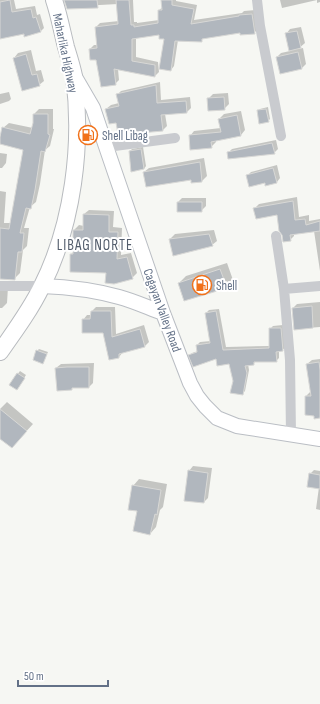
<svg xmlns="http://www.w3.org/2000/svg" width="320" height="704" viewBox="0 0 320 704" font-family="'Sofia Sans Condensed',sans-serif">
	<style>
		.shadow { fill: #0003 }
		.building { fill: #b1b7be; stroke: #d8d8d6 }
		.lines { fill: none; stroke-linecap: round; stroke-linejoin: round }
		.secondary-casing { stroke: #babec4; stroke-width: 16 }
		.trunk-casing { stroke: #b8bbbf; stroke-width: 18 }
		.minor { stroke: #c9cbcf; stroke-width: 10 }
		.secondary { stroke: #fff; stroke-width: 14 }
		.trunk { stroke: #fff; stroke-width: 16 }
		.labels { text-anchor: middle; stroke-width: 4; stroke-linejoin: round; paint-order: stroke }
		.street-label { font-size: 13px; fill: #637187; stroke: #fff }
		.poi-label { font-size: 13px; fill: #637187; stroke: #fff; text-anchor: start }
		.quarter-label { font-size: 15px; letter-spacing: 1px; fill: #525c6b; stroke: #fff }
	</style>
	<rect width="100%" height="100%" fill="#f6f7f3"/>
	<path class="shadow" d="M0,0H14L16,9L35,6L37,15L40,14L44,28L40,32L0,38Z
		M65,0H133L134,22H137V23L159,20V10L163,7L162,0H176V1L197,5L194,20L242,13L244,11L256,10L258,29L254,33L241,32L204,37L201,41L178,40L174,66L171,70L165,38L160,34L136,37V57L158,62L159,72L155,76L118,69L119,80L115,84L90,49L94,45H98L96,27L100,23L119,21L118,4L82,6Z
		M280,0H320V2L317,3V0L282,8Z
		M301,27L305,43L298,49L303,48L306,64L302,68L277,57L281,53L290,51L286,34L290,29Z
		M31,50L36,71L41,70L44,81L39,85L14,58L18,53Z
		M160,82L161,100L190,97L191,108L187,112L165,114L167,126L163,130L143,132L139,135L117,122L106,109L111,105L119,103L117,95L121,91Z
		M9,92L11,99L9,101L0,104V94Z
		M228,93L229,104L224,109L208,99L213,94Z
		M268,107L270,119L268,121L258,111L260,109Z
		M39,109H53V129H54L50,146L45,150L40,184L36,202L30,207L24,228H29L27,246L23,250L20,273L15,278L0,279V191L6,192L4,223H11L24,149L0,143V142L3,128L9,123L33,128L34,123V114Z
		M241,111L245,130L241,135L216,140V142L211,147L190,136L194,131L221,128L219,119L224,114Z
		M276,140L278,149L274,153H228L232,149Z
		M143,147L146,166L144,169L130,151L132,149Z
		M0,153L7,154L6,163L2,168H0Z
		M204,158L207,176L202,181L192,182L191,179L144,172L149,168Z
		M277,165L280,178L277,182H265L248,175L251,172Z
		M297,197L299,217L309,215V221L320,219V271L314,231L294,233V236L290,240L278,214L255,208L259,204Z
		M182,198H206V206L201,211L178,202Z
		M89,210L114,211L113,227L122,228L121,255L131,253L137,273L132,278L107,272L71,254L74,252V230L79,225L84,226V214Z
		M214,230L217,241L212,245L170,239L175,234Z
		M227,263L233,280L226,287L179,283L186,276Z
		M0,283L8,287L7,303L2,308H0Z
		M320,302V327L295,329L293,308L297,304Z
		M96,307H115L116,334L144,325L149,342L145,346L123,352L119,357L104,332L83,320L87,315H91L92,311Z
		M219,309L226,347L270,346V329L273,326L283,325L285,348L282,350L279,351V358L276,361H256L253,364H248L249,370L245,391L242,394L234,381L229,363L217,358L190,356L192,353L198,351L197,345L200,342L211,341L206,313L209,310Z
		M39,349L48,352L43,363L37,351Z
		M320,359V415L306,396L311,391L307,364L312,360Z
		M94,363L93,383L89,387H73L71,389L56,368L61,364Z
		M20,371L26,375L19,386L10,384Z
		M7,402L33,424L12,447L0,437V409Z
		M193,466L212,468L208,498L204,502L189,471Z
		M314,470L320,471V510L316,509L319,487L310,474Z
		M139,479L167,484L163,507L160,510L156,527L150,534L133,486Z"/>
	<path class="building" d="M10,0L12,12L31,9L33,18L36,17L41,32L24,37V34L0,39V2Z
		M64,0H97L98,8L67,9Z
		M116,0H129L131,25H134V27L158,23V10H162L161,0H172V5L194,9L191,24L239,16V15L252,14L255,34L240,35V33L202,39V42L175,41L171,71L159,69L164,39H159V35L132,39V61L155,65V77L114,69L116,85L101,87L96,60H90L89,49L97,48L95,27L118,24Z
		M297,31L301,48L289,51L285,33Z
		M298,52L302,69L280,74L276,57Z
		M26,54L32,75L37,74L40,86L22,91L13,58Z
		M156,85L157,103L186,101L187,113L161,115L163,131L140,133V136L119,139L116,123L109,124L105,109L119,106L116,94Z
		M224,97L225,110L208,111L207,98Z
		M266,109L269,122L259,124L257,110Z
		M33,114H48V134L50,135L45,152L41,151L35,190L31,209L26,208L20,233H24L22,252H18L15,280L0,279V228L9,229L23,150L0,144V137L2,127L30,134L33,123Z
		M237,115L241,136L211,142L212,148L190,150L189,135L221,132L218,119Z
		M272,143L275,154L228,159L227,152Z
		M141,149L144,169L131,172L129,151Z
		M200,162L202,182L191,183V180L146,187L143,172Z
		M273,168L277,183L265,186V183L249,187L246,175Z
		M293,201L295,220L305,219L306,225L320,221V231L290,235L291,241L283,242L282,235L279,231L277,215L256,219L253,208Z
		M177,202H202V212H177Z
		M83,214L109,215V232H118L117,259L127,257L133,279L114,284L105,283L106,273L70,272V254H73V230H83Z
		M209,234L213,246L173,256L169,239Z
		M220,269L227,288L184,301L178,283Z
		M312,306L313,328L294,330L292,308Z
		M91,311H111L112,337L140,329L145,347L119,354V358L109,360L103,333H82V319H90Z
		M216,311L223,350L269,348V328H281L283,351L276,352L277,362H254V365L245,366L247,373L243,395L230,393L233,381L229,364L217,366L216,359L193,367L188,355L197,352L196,345L210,343L205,313Z
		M36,350L47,354L43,364L33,360Z
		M319,362L320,370V418L314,419V416L305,415V396H311L306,364Z
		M67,367H89V388H72V390L57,391L55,368Z
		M17,373L25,378L17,390L9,385Z
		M0,409L27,431L12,448L0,439Z
		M188,470L208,473L204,503L184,501Z
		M309,473L320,475V489L307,487Z
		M132,485L161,490L157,515L155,514L150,535L133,531L137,511L128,510Z"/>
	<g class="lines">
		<defs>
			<path id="secondary" d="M75,77L93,108L100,129L163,313L190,383L197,396L205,406L217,418L237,426L320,439
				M42,286C68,287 94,290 119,297C134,301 149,308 163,313"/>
			<path id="trunk" d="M0,352C15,331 31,309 42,286C73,224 83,145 74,76C72,66 69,57 66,47C62,31 59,15 54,0"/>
		</defs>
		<use href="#secondary" class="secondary-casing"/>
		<use href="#trunk" class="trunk-casing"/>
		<path class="minor" d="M257,0L260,26L281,136
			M107,147L175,138
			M276,236L284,289L290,360L291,435
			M0,286H42
			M284,289L320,286"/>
		<use href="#secondary" class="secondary"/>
		<use href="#trunk" class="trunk"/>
	</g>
	<defs>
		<symbol id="fuel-ring" viewBox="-11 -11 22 22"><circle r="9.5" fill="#fff" stroke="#f17119" stroke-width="1.5"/><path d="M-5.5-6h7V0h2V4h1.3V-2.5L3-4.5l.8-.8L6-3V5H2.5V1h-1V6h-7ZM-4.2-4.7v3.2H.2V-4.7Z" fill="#f17119"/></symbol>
	</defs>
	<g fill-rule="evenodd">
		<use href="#fuel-ring" x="77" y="124" width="22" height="22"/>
		<use href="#fuel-ring" x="191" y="274" width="22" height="22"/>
	</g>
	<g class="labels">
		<g class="street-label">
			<text transform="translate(66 53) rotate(78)" y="5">Maharlika Highway</text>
			<text transform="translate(163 310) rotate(70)" y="5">Cagayan Valley Road</text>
		</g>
		<g class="poi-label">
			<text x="102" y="140">Shell Libag</text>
			<text x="216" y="290">Shell</text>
		</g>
		<g class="quarter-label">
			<text x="95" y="250">LIBAG NORTE</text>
		</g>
	</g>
	<path d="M18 680v6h90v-6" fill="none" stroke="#637187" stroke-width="2"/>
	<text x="24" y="680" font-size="12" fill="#637187" stroke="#ffffff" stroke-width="3" paint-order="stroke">50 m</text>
</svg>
